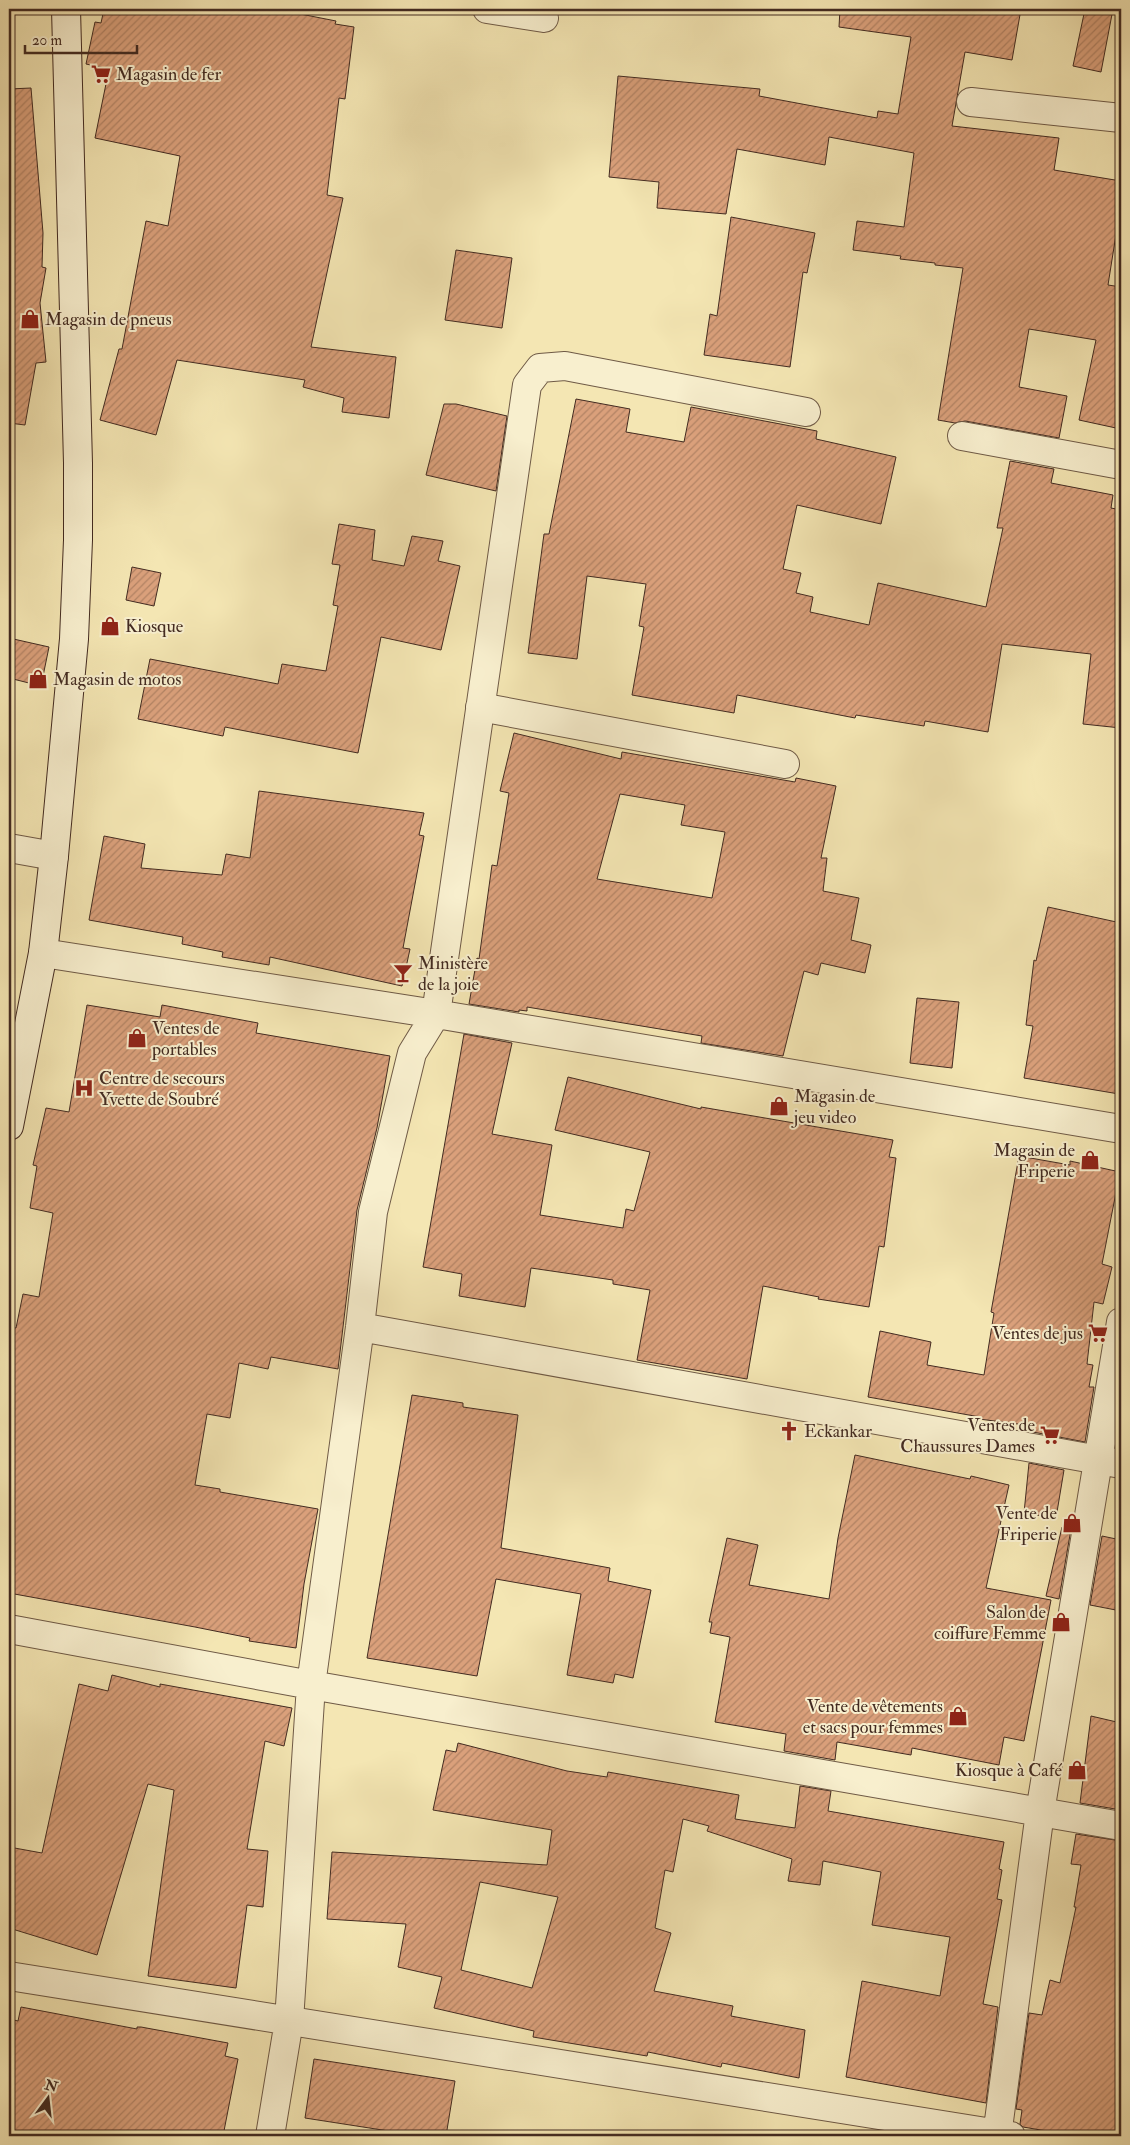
<svg xmlns="http://www.w3.org/2000/svg" width="1130" height="2145" viewBox="0 0 1130 2145" font-family="'IM FELL Double Pica',serif">
	<style>
		.building { fill: url(#building-hatch); stroke: #432b21; fill-rule: evenodd }
		.lines { fill: none; stroke-linecap: round; stroke-linejoin: round }
		.minor-casing { stroke: #6f5a46; stroke-width: 30 }
		.secondary-casing { stroke: #432b21; stroke-width: 30 }
		.minor { stroke: #f8efce; stroke-width: 28 }
		.secondary { stroke: #f8efce; stroke-width: 28 }
		.labels { text-anchor: middle; stroke-width: 4; stroke-linejoin: round; paint-order: stroke }
		.poi-label { font-size: 18px; fill: #432b21; stroke: #f8efce; text-anchor: start }
	</style>
	<defs>
		<pattern id="building-hatch" width="6" height="6" patternUnits="userSpaceOnUse" patternTransform="scale(1.25)"><rect width="6" height="6" fill="#daa07b"/><path d="M-1 1l2-2M0 6l6-6M5 7l2-2" fill="none" stroke="#b28364"/></pattern>
	</defs>
	<rect width="100%" height="100%" fill="#f4e6b3"/>
	<filter id="stains"><feTurbulence type="fractalNoise" baseFrequency=".004" numOctaves="4"/><feColorMatrix values="0 0 0 0 .2 0 0 0 0 .09 0 0 0 0 .02 0 0 0 .5 -.17"/></filter>
	<radialGradient id="worn" r=".72"><stop offset=".6" stop-color="#630" stop-opacity="0"/><stop offset="1" stop-color="#630" stop-opacity=".3"/></radialGradient>
	<path class="building" d="M104,9H275L336,21L335,24L354,27L345,99L339,98L327,195L343,198L311,347L396,357L389,418L342,412L344,398L303,387L305,380L177,360L156,435L100,420L119,349H122L146,221L168,226L180,156L95,138L109,69L86,64L95,22L101,23Z
		M840,9H1021L1012,60L965,52L952,126L1059,138L1054,170L1121,181V203L1108,285L1121,287V404L1116,428L1079,420L1096,340L1029,329L1019,387L1067,396L1059,438L965,421L955,423L938,420L963,268L935,265V263L900,259L901,256L853,250L857,221L904,227L914,153L829,137L825,165L737,149L726,214L657,208L659,182L609,177L618,76L760,89L759,96L877,118L878,111L898,114L911,37L839,27Z
		M1085,9H1113L1101,72L1073,66Z
		M31,88L43,233L42,267L46,268L40,303L46,362L36,363L25,425L9,423V89Z
		M731,217L815,233L807,273L803,272L790,367L704,355L710,314L717,316Z
		M456,250L512,258L502,328L445,320Z
		M576,399L630,409L626,432L684,442L691,407L817,431L816,439L896,457L881,524L797,505L783,569L801,573L796,593L813,597L810,612L869,625L878,583L986,607L1003,528H997L1010,461L1054,469L1051,483L1113,495L1111,508L1121,510V728L1083,724L1091,654L1002,644L988,732L925,721L924,726L856,715L855,718L737,695L734,713L632,695L644,627L639,626L646,584L587,576L577,659L528,653L544,534H549Z
		M444,404H456L507,416L496,491L426,475Z
		M339,524L375,530L372,560L404,566L412,536L443,541L438,561L460,566L441,650L381,637L358,753L225,727L223,736L138,719L150,659L278,684L282,664L326,671L338,606L333,605L340,565L332,564Z
		M132,567L161,573L154,606L126,600Z
		M9,638L49,647L41,686L9,678Z
		M514,733L621,759L622,752L795,782L796,778L836,786L821,858H827L823,891L859,898L851,940L871,945L865,973L821,963L818,975L804,971L783,1056L701,1043L702,1036L527,1007V1011L519,1010V1012L469,1004L477,958L479,959L492,865L497,866L509,793L500,791ZM620,794L685,805L681,825L725,832L712,898L597,879Z
		M259,791L424,813L419,835L424,836L403,948L410,949L402,986L270,957L269,965L222,957L223,952L182,944L183,937L89,920L104,836L145,844L141,868L222,875L226,854L250,858Z
		M1048,907L1121,923V1078L1119,1094L1024,1078L1033,1026L1026,1025L1034,960L1036,961Z
		M917,998L959,1002L952,1068L910,1063Z
		M87,1005L160,1017L162,1005L258,1023L256,1033L390,1056L377,1128L357,1210L338,1369L271,1357L268,1369L239,1363L230,1418L207,1414L195,1485L220,1489V1492L318,1509L304,1584L296,1648L249,1641L250,1638L195,1627L9,1593V1327L16,1328L23,1294L39,1297L53,1213L30,1208L37,1166L33,1165L46,1108L69,1112Z
		M464,1034L512,1043L492,1134L552,1145L540,1215L623,1228L626,1209L634,1211L650,1152L555,1130L568,1077L701,1109V1107L893,1140L889,1157L896,1158L884,1247L879,1246L869,1307L818,1299L819,1297L763,1286L747,1379L637,1360L650,1290L613,1284V1280L531,1268L525,1307L459,1296L462,1274L423,1267Z
		M1019,1156L1070,1165V1161L1120,1172L1102,1264L1112,1267L1103,1304L1094,1302L1087,1364L1093,1365L1089,1387H1094L1085,1442L1033,1432V1426L979,1419L980,1417L868,1397L880,1331L931,1342L927,1365L984,1375L994,1313L991,1312Z
		M412,1395L463,1403V1407L518,1415L501,1548L610,1568L608,1581L651,1590L633,1678L615,1674L613,1683L567,1675L581,1594L496,1579L477,1676L367,1658Z
		M1121,1416V1448L1116,1447Z
		M855,1455L970,1479L971,1476L1009,1485L986,1588L1051,1600L1024,1741L1004,1737L999,1765L912,1748L911,1755L837,1742L835,1760L784,1751L786,1734L715,1722L730,1637L710,1633L712,1622H709L727,1538L758,1545L749,1585L829,1599L838,1538Z
		M1029,1463L1064,1470L1056,1518L1024,1513Z
		M1062,1527L1071,1529L1059,1599L1046,1596Z
		M1102,1536L1121,1540V1611L1090,1605Z
		M112,1675L160,1687V1684L292,1708L284,1746L265,1741L247,1849L268,1851L263,1907L247,1905L236,1988L148,1976L174,1790L148,1784L97,1955L9,1928V1847L42,1853L79,1684L108,1691Z
		M1091,1716L1121,1723V1810L1080,1803Z
		M458,1743L567,1771L607,1777L608,1772L739,1795L735,1819L795,1828L800,1786L831,1791L828,1811L1004,1842L999,1869L1002,1870L997,1899L1002,1900L983,2004L998,2007L986,2103L846,2077L862,1981L940,1996L950,1937L872,1925L881,1872L823,1861L820,1885L788,1881L792,1859L707,1831L709,1826L683,1819L673,1872L665,1870L655,1928L671,1933L654,1991L733,2006L731,2016L805,2030L799,2078L722,2063L721,2067L648,2052L647,2056L533,2037L534,2031L434,2008L442,1977L398,1967L406,1924L327,1919L332,1852L547,1865L552,1830L433,1810L446,1750L456,1752ZM480,1882L558,1897L532,1988L461,1970Z
		M1076,1834L1121,1841V2136H1076L1023,2127L1020,2124L1022,2110L1016,2109L1029,2013L1042,2015L1050,1980L1060,1983L1076,1907H1074L1081,1865L1071,1864Z
		M21,2007L137,2029V2027H141L228,2043L225,2056L238,2059L223,2136H9V2019L18,2021Z
		M314,2059L455,2081L446,2136H421L305,2118Z"/>
	<g class="lines">
		<defs>
			<path id="minor" d="M487,9L544,18
				M971,102L1121,118
				M962,436L1121,465
				M480,707L785,764
				M9,848L54,856
				M43,953L436,1014L1121,1129
				M360,1327L1121,1464
				M9,1629L311,1685L1121,1826
				M9,1976L1011,2136
				M270,2136L289,2021L311,1685L360,1327L373,1212L412,1053L436,1014L527,385L540,368L565,366L806,412
				M997,2136L1040,1812L1121,1322"/>
			<path id="secondary" d="M9,1126L43,953L54,856L74,639L78,540V463L66,9"/>
		</defs>
		<use href="#minor" class="minor-casing"/>
		<use href="#secondary" class="secondary-casing"/>
		<use href="#minor" class="minor"/>
		<use href="#secondary" class="secondary"/>
	</g>
	<defs>
		<symbol id="supermarket-bare" viewBox="-9 -9 18 18"><path d="M-6-5.5h2.5l.6 2H6L4.5 2H-2.5L-4.4-4H-6ZM-1.5 3.2a1.3 1.3 0 1 0 .1 0ZM3 3.2a1.3 1.3 0 1 0 .1 0Z" fill="#8f2418" stroke="#f8efce" stroke-width="2.5" paint-order="stroke"/></symbol>
		<symbol id="shop-bare" viewBox="-9 -9 18 18"><path d="M-5-2.5h2.3a2.7 3.5 0 0 1 5.4 0H5L5.5 6h-11ZM-1.5-2.5h3a1.5 2.3 0 0 0-3 0Z" fill="#8f2418" stroke="#f8efce" stroke-width="2.5" paint-order="stroke"/></symbol>
		<symbol id="bar-bare" viewBox="-9 -9 18 18"><path d="M-6-5H6L.8 .8V4.5H3.5V6h-7V4.5H-.8V.8Z" fill="#8f2418" stroke="#f8efce" stroke-width="2.5" paint-order="stroke"/></symbol>
		<symbol id="hospital-bare" viewBox="-9 -9 18 18"><path d="M-5-5h3v3.5h4V-5h3V5h-3V1.5h-4V5h-3Z" fill="#8f2418" stroke="#f8efce" stroke-width="2.5" paint-order="stroke"/></symbol>
		<symbol id="church-bare" viewBox="-9 -9 18 18"><path d="M-1.2-6h2.4v3.5h3.3v2.4h-3.3V6h-2.4V-.1h-3.3v-2.4h3.3Z" fill="#8f2418" stroke="#f8efce" stroke-width="2.5" paint-order="stroke"/></symbol>
	</defs>
	<g fill-rule="evenodd">
		<use href="#supermarket-bare" x="87" y="60" width="28" height="28"/>
		<use href="#shop-bare" x="16" y="305" width="28" height="28"/>
		<use href="#shop-bare" x="96" y="612" width="28" height="28"/>
		<use href="#shop-bare" x="24" y="665" width="28" height="28"/>
		<use href="#bar-bare" x="389" y="959" width="28" height="28"/>
		<use href="#shop-bare" x="123" y="1024" width="28" height="28"/>
		<use href="#hospital-bare" x="70" y="1074" width="28" height="28"/>
		<use href="#shop-bare" x="765" y="1092" width="28" height="28"/>
		<use href="#shop-bare" x="1076" y="1146" width="28" height="28"/>
		<use href="#supermarket-bare" x="1084" y="1319" width="28" height="28"/>
		<use href="#church-bare" x="775" y="1417" width="28" height="28"/>
		<use href="#supermarket-bare" x="1036" y="1421" width="28" height="28"/>
		<use href="#shop-bare" x="1058" y="1509" width="28" height="28"/>
		<use href="#shop-bare" x="1047" y="1608" width="28" height="28"/>
		<use href="#shop-bare" x="944" y="1702" width="28" height="28"/>
		<use href="#shop-bare" x="1063" y="1756" width="28" height="28"/>
	</g>
	<g class="labels">
		<g class="poi-label">
			<text x="116" y="80">Magasin de fer</text>
			<text x="45" y="325">Magasin de pneus</text>
			<text x="125" y="632">Kiosque</text>
			<text x="53" y="685">Magasin de motos</text>
			<text x="418" y="969">Ministère<tspan x="418" dy="21">de la joie</tspan></text>
			<text x="152" y="1034">Ventes de<tspan x="152" dy="21">portables</tspan></text>
			<text x="99" y="1084">Centre de secours<tspan x="99" dy="21">Yvette de Soubré</tspan></text>
			<text x="794" y="1102">Magasin de<tspan x="794" dy="21">jeu video</tspan></text>
			<text x="1075" y="1156" text-anchor="end">Magasin de<tspan x="1075" dy="21">Friperie</tspan></text>
			<text x="1083" y="1339" text-anchor="end">Ventes de jus</text>
			<text x="1035" y="1431" text-anchor="end">Ventes de<tspan x="1035" dy="21">Chaussures Dames</tspan></text>
			<text x="804" y="1437">Eckankar</text>
			<text x="1057" y="1519" text-anchor="end">Vente de<tspan x="1057" dy="21">Friperie</tspan></text>
			<text x="1046" y="1618" text-anchor="end">Salon de<tspan x="1046" dy="21">coiffure Femme</tspan></text>
			<text x="943" y="1712" text-anchor="end">Vente de vêtements<tspan x="943" dy="21">et sacs pour femmes</tspan></text>
			<text x="1062" y="1776" text-anchor="end">Kiosque à Café</text>
		</g>
	</g>
	<rect width="1130" height="2145" fill="none" stroke="#f4e6b3" stroke-width="30"/>
	<rect x="10" y="10" width="1110" height="2125" fill="none" stroke="#432b21" stroke-width="2.5"/>
	<rect x="15" y="15" width="1100" height="2115" fill="none" stroke="#432b21"/>
	<g transform="translate(48 2098) rotate(15)" stroke="#f8efce" stroke-width="4" paint-order="stroke">
	<path d="M0-4L9 19L0 12L-9 19Z" fill="#432b21"/>
	<text y="-8" font-size="14" font-weight="bold" text-anchor="middle" fill="#432b21">N</text>
	</g>
	<path d="M25 45v8h112v-8" fill="none" stroke="#432b21" stroke-width="2.5"/>
	<text x="32" y="45" font-size="15" fill="#432b21" stroke="#f8efce" stroke-width="4" paint-order="stroke">20 m</text>
	<rect width="100%" height="100%" filter="url(#stains)"/>
	<rect width="100%" height="100%" fill="url(#worn)"/>
</svg>
